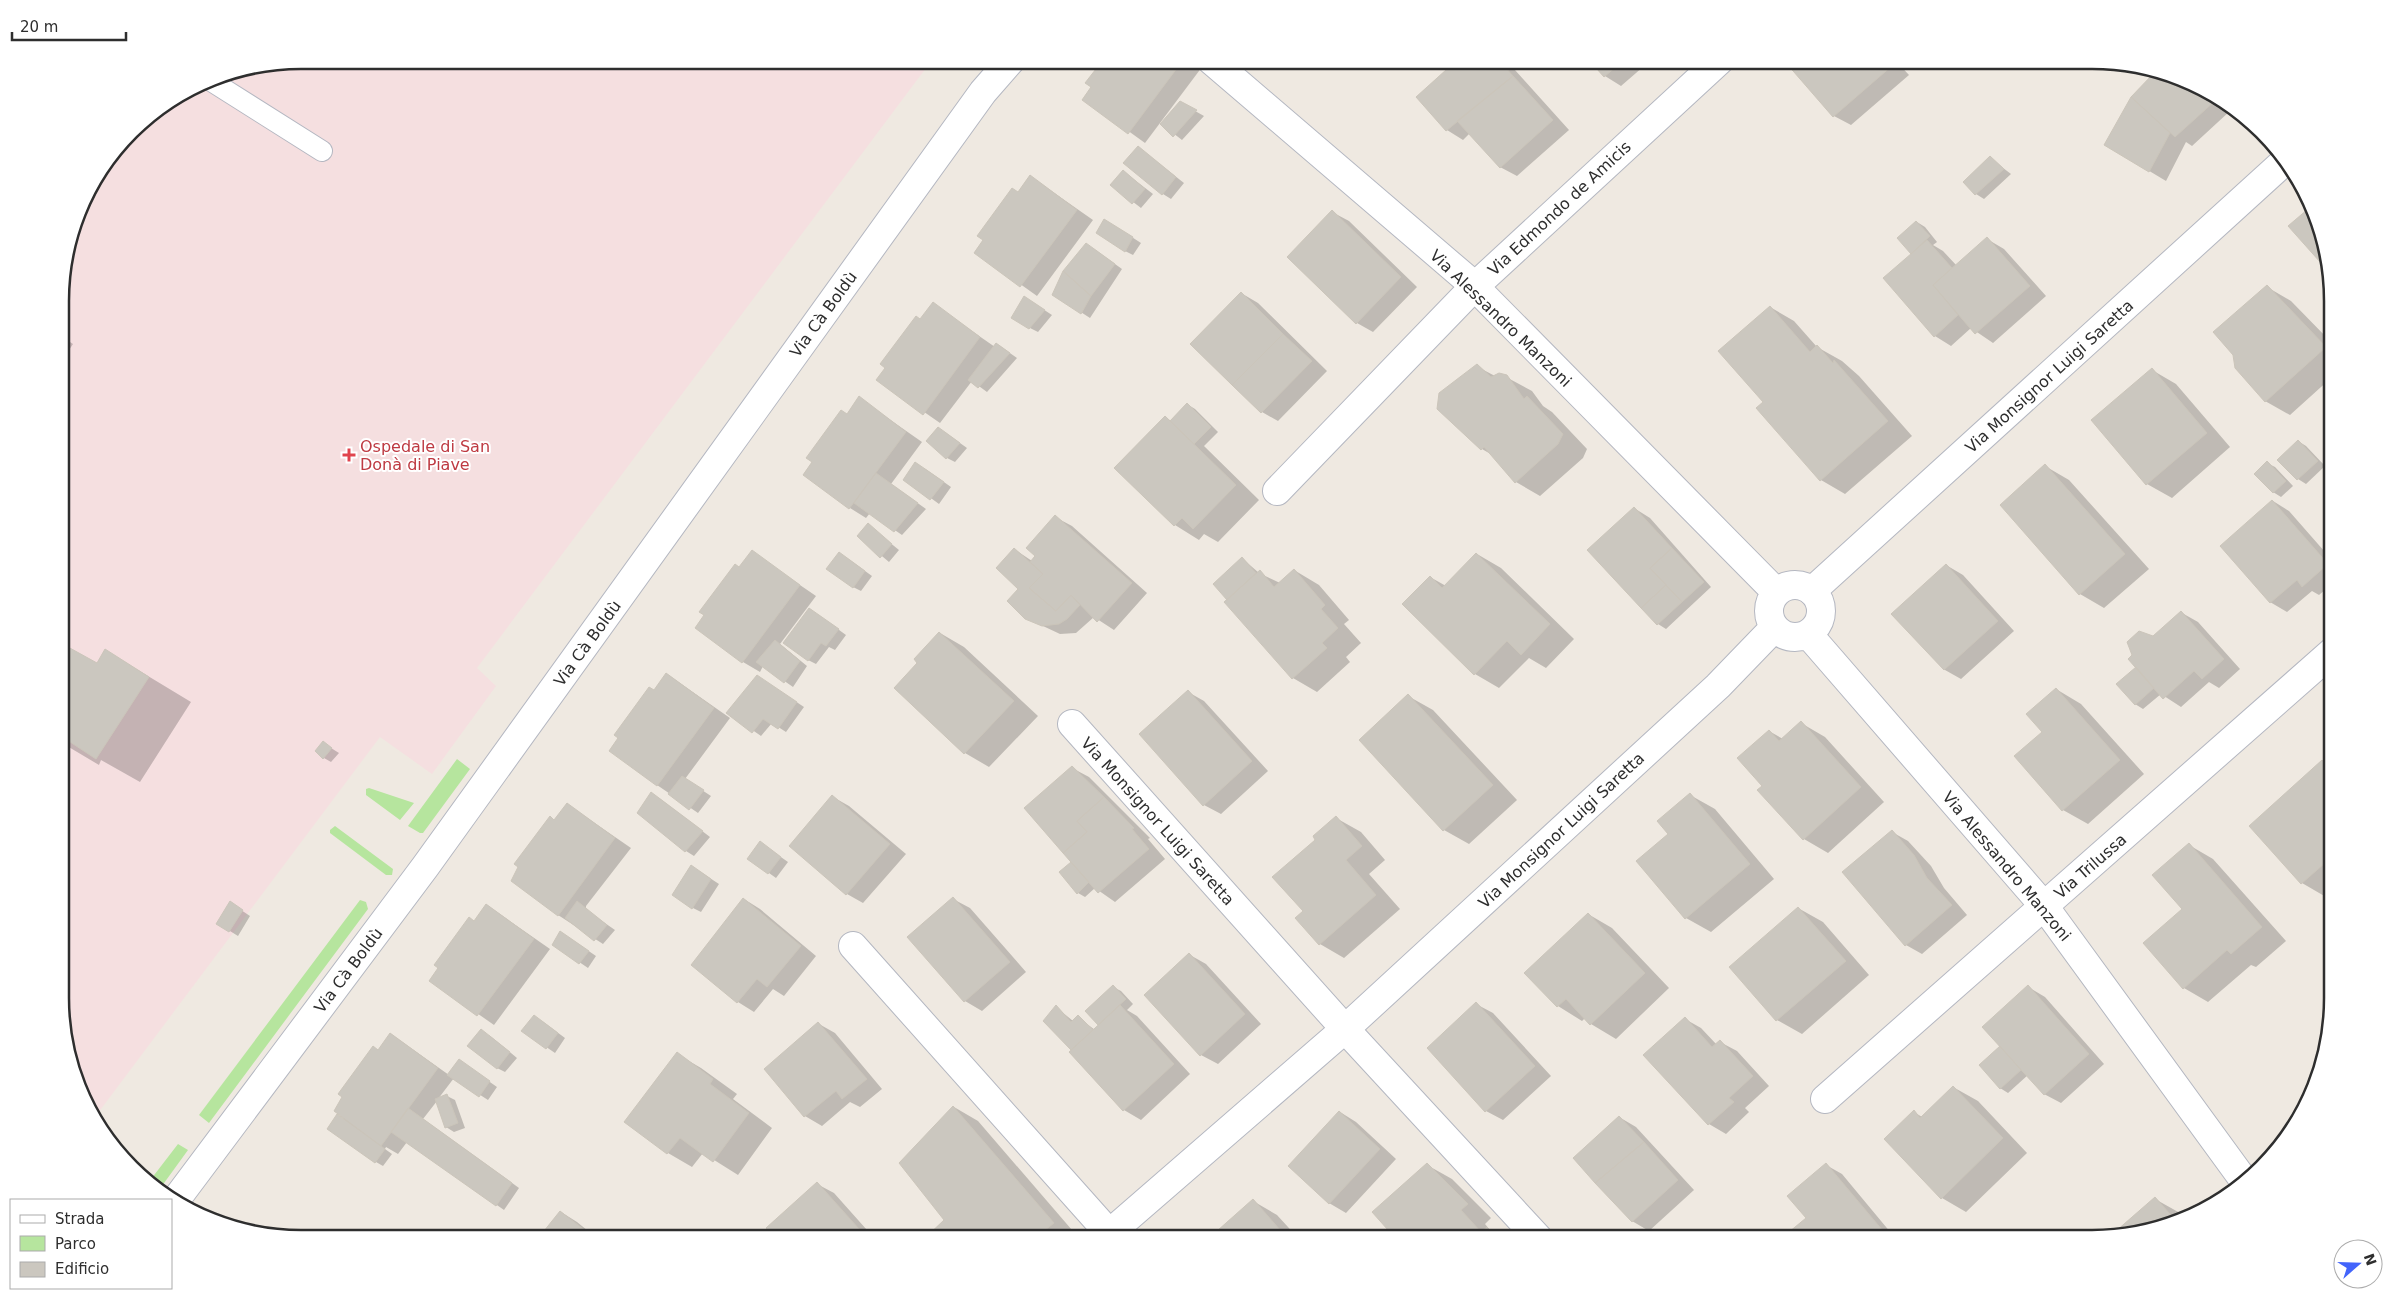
<svg xmlns="http://www.w3.org/2000/svg" width="2393" height="1299" viewBox="0 0 2393 1299" font-family="'DejaVu Sans',sans-serif">
	<style>
		.medical { fill: #f5dfe0 }
		.green { fill: #b6e59e }
		.shadow { fill: #0003 }
		.building { fill: #cbc7bf; stroke: #cbc5ba }
		.lines { fill: none; stroke-linecap: round; stroke-linejoin: round }
		.service-casing { stroke: #b4b7c1; stroke-width: 22 }
		.minor-casing { stroke: #b4b7c1; stroke-width: 30 }
		.tertiary-casing { stroke: #b4b7c1; stroke-width: 30 }
		.service { stroke: #fff; stroke-width: 20 }
		.minor { stroke: #fff; stroke-width: 28 }
		.tertiary { stroke: #fff; stroke-width: 28 }
		.health-dot { fill: #e0444e; stroke: #fff; stroke-width: 2 }
		.labels { text-anchor: middle; stroke-width: 4; stroke-linejoin: round; paint-order: stroke }
		.street-label { font-size: 16px; fill: #2e2e2e; stroke: #fff }
		.health-label { font-size: 16px; fill: #be3a42; stroke: #fff; text-anchor: start }
		.rim { fill: none; stroke: #2e2e2e; stroke-width: 2.5 }
	</style>
	<rect width="100%" height="100%" fill="#efe9e1"/>
	<path class="medical" d="M301,60H932L477,668L496,686L432,774L380,737L95,1117L62,1030L61,285L85,194L142,120L209,78Z"/>
	<path class="green" d="M457,759L470,769L423,833H420L408,826Z
		M369,788L414,803L400,820L366,795V789Z
		M335,826L393,869L392,875H386L330,833V830Z
		M360,900L366,902L368,909L209,1123L199,1115Z
		M178,1144L188,1150L159,1190L148,1183Z"/>
	<path class="shadow" d="M1104,60H1192L1202,67L1160,123L1162,124L1181,103L1204,116L1182,140L1160,123L1145,143L1084,99L1093,87Z
		M1340,60H1365L1356,70Z
		M1459,60H1506L1569,130L1517,176L1500,167L1470,133L1463,140L1447,130Z
		M1590,60H1651L1621,86L1605,76Z
		M1793,60H1895L1909,75L1851,125L1834,116Z
		M2154,75L2199,85L2237,111L2234,114L2230,111L2192,146L2186,142L2166,181L2106,145L2132,98Z
		M1138,147L1184,183L1171,199L1163,194Z
		M1990,158L2011,174L1984,199L1976,194L1965,182Z
		M1123,171L1153,194L1141,208L1111,185Z
		M1030,176L1093,220L1037,296L975,252Z
		M1332,212L1349,221L1417,287L1373,332L1357,323Z
		M1917,222L1925,227L1937,242L1933,245L1943,251L1957,266L1987,239L2004,249L2046,296L1993,343L1971,328L1951,346L1935,336L1913,253Z
		M1113,225L1141,243L1133,255L1125,251Z
		M1094,249L1122,269L1090,318L1053,294Z
		M2267,287L2291,301L2331,342V378L2290,415L2265,401Z
		M1241,293L1258,303L1327,371L1278,421L1262,412Z
		M1032,302L1052,315L1038,332L1030,328Z
		M933,304L995,347L997,344L1017,358L987,392L972,381L940,423L878,380Z
		M1770,307L1794,321L1817,347L1842,361L1859,376L1912,436L1845,494L1821,480L1765,402Z
		M61,336L73,344L61,362Z
		M1476,366L1495,376L1506,377L1532,391L1543,406L1552,412L1587,449L1583,458L1540,496L1516,482L1494,456L1482,449L1440,394Z
		M2152,370L2176,384L2230,447L2172,498L2147,484Z
		M859,398L922,442L891,484L926,509L902,535L870,513L866,518L850,508L804,474Z
		M1187,404L1195,409L1218,432L1204,446L1259,500L1218,542L1204,534L1199,540L1175,525L1115,468L1165,417L1171,421Z
		M946,433L967,448L955,462L947,458Z
		M2298,441L2306,446L2325,466L2306,484L2298,479L2279,460Z
		M2267,463L2275,467L2293,486L2281,497L2273,492Z
		M2045,466L2069,480L2149,569L2104,608L2080,594Z
		M924,468L951,487L939,504L905,479Z
		M2273,501L2289,511L2332,560V584L2319,595L2312,591L2287,612L2270,602Z
		M1634,508L1650,518L1711,587L1666,629L1658,624L1589,550Z
		M1055,517L1072,526L1147,593L1114,630L1094,617L1076,633L1060,634L1026,618L1014,549L1032,561Z
		M868,525L899,550L889,562L858,536Z
		M752,552L816,596L780,644L807,666L793,687L763,666L760,672L743,662L697,628Z
		M1477,554L1501,568L1574,639L1546,668L1529,658L1499,688L1475,674L1430,577L1446,586Z
		M847,558L872,576L861,591L853,587Z
		M1243,559L1259,573L1280,583L1294,570L1319,585L1349,620L1344,624L1361,643L1346,657L1350,662L1317,692L1293,678L1226,602Z
		M1946,565L1963,575L2014,631L1961,679L1945,670L1893,614Z
		M2182,613L2198,622L2240,669L2219,688L2209,682L2181,707L2161,694L2143,709L2135,704L2137,668L2153,637Z
		M817,614L846,635L835,650L829,647L816,664L808,660Z
		M940,633L964,647L1038,716L989,767L965,753L896,688L919,663Z
		M61,646L97,664L105,650L191,702L140,782L101,760L99,765L62,743Z
		M667,674L730,718L685,779L711,796L698,813L657,785L654,691Z
		M765,681L804,707L786,732L772,723L761,736L728,713Z
		M2056,689L2081,704L2144,774L2088,824L2063,810L2016,756L2044,732Z
		M1188,692L1204,701L1268,771L1221,814L1204,805Z
		M1408,696L1433,710L1517,800L1469,844L1444,830L1361,740Z
		M1801,723L1825,737L1884,802L1828,853L1804,839L1764,786L1769,731L1783,739Z
		M323,743L339,753L331,762L324,758Z
		M2322,761L2332,767L2333,892L2326,897L2302,883Z
		M1072,768L1089,777L1150,838L1148,839L1165,859L1115,902L1095,888L1085,897L1078,893L1073,862Z
		M1690,795L1715,809L1774,879L1711,932L1686,918L1670,834Z
		M833,797L849,806L906,854L863,903L847,894Z
		M659,798L710,837L694,856L686,851Z
		M567,804L631,848L586,906V910L615,930L603,944L558,915L555,821Z
		M1336,818L1361,832L1385,860L1369,874L1400,909L1344,958L1320,944L1304,912L1317,840Z
		M1892,832L1908,841L1931,866L1944,888L1967,915L1922,954L1906,945Z
		M2189,845L2213,859L2286,941L2256,967L2251,965L2208,1002L2184,988V909Z
		M768,848L788,862L776,878L769,873Z
		M699,871L719,884L701,912L693,908Z
		M744,899L760,909L816,956L784,996L773,989L754,1012L738,1002L693,965Z
		M953,899L970,908L1026,972L982,1011L965,1001L909,937Z
		M487,905L550,949L494,1025L431,981Z
		M238,908L250,916L238,936L217,923Z
		M1798,908L1823,922L1869,975L1802,1034L1777,1020L1731,967Z
		M1588,914L1612,928L1669,988L1616,1039L1591,1024L1585,1018L1582,1021L1558,1006Z
		M568,937L596,956L588,968L554,945Z
		M1190,955L1206,964L1261,1024L1218,1064L1201,1055Z
		M1113,987L1121,991L1133,1004L1127,1010L1137,1016L1190,1074L1141,1120L1124,1110L1071,1052L1074,1050L1056,1007L1073,1021L1078,1017L1095,1030L1099,1025L1087,1011Z
		M2028,987L2045,997L2104,1064L2061,1103L2044,1094L2028,1075L2008,1093L2000,1088V1048Z
		M1476,1004L1493,1013L1551,1076L1503,1120L1486,1111Z
		M1685,1019L1701,1028L1717,1045L1720,1042L1737,1051L1769,1086L1745,1108L1749,1112L1726,1134L1709,1124L1645,1056Z
		M542,1021L565,1038L555,1053L523,1031Z
		M819,1024L835,1033L882,1089L860,1107L850,1102L822,1126L805,1116L766,1069Z
		M391,1034L449,1075L467,1066L497,1087L488,1100L454,1078L438,1099L447,1096L455,1100L465,1128L454,1132L446,1127L437,1101L423,1119L519,1188L504,1210L407,1142L398,1154L386,1147L385,1149L392,1154L383,1166L376,1162L343,1119L378,1051Z
		M489,1035L517,1058L505,1072L497,1068Z
		M677,1054L701,1068L737,1094L733,1099L772,1128L738,1175L703,1153L692,1167L668,1153L626,1122Z
		M1953,1087L1978,1101L2027,1153L1966,1212L1942,1198L1914,1112L1922,1117Z
		M954,1107L978,1121L1078,1237L926,1239L946,1220Z
		M1340,1112L1356,1122L1396,1159L1346,1213L1329,1203Z
		M1619,1117L1636,1127L1694,1190L1649,1231L1632,1221Z
		M1427,1165L1452,1179L1491,1218L1485,1224L1490,1230L1505,1239H1397Z
		M1826,1165L1842,1174L1896,1239H1796L1807,1218Z
		M817,1184L834,1193L875,1239H778Z
		M2155,1199L2180,1213L2185,1219L2169,1226L2111,1238Z
		M1253,1201L1277,1215L1299,1239H1210Z
		M561,1212L577,1222L598,1239H545Z"/>
	<path class="building" d="M1103,60H1183L1128,134L1082,100L1091,87L1085,83Z
		M1457,60H1499L1513,76L1446,131L1416,97Z
		M1589,60H1624L1604,77Z
		M1791,60H1888L1893,65L1833,117L1787,64Z
		M2153,74L2199,85L2216,100L2175,137L2131,97Z
		M1513,76L1553,120L1500,168L1457,121Z
		M2210,93L2230,106L2225,110Z
		M2131,97L2170,133L2149,172L2104,145Z
		M1180,101L1197,110L1173,137L1160,124Z
		M1138,146L1176,177L1162,195L1123,163Z
		M1990,156L2004,169L1975,195L1963,182Z
		M1123,170L1145,189L1132,204L1110,185Z
		M1030,175L1077,210L1020,287L974,253L983,240L977,236L1012,188L1018,192Z
		M2308,209L2331,270L2329,272L2288,226Z
		M1332,210L1401,277L1356,324L1287,257Z
		M1104,219L1133,237L1125,252L1096,233Z
		M1916,221L1930,236L1911,254L1897,238Z
		M1987,237L2030,286L1975,334L1933,285Z
		M1927,240L1952,268L1933,285L1958,315L1934,337L1883,278Z
		M1086,243L1115,264L1091,296L1063,271Z
		M1063,271L1091,296L1081,314L1052,295Z
		M2267,285L2326,347L2265,402L2235,368L2233,355L2213,332Z
		M1241,292L1283,334L1232,385L1190,344Z
		M1024,296L1045,310L1029,329L1011,318Z
		M933,302L980,337L923,415L876,380L885,368L880,364L916,316L920,319Z
		M1770,306L1810,352L1817,345L1833,363L1834,360L1888,421L1820,481L1756,408L1763,402L1718,351Z
		M1283,334L1312,361L1261,413L1232,385Z
		M996,343L1010,353L978,388L968,380Z
		M1477,364L1491,377L1499,373L1507,375L1524,399L1527,396L1563,434L1558,444L1515,483L1484,447L1481,450L1437,409L1439,393Z
		M2152,368L2207,433L2146,485L2091,420Z
		M859,396L906,432L849,509L803,475L812,462L806,458L841,410L847,414Z
		M1187,403L1211,427L1194,444L1170,421Z
		M1165,416L1236,485L1193,529L1182,518L1174,526L1114,468Z
		M938,427L960,443L946,459L926,441Z
		M2298,440L2318,461L2297,480L2277,460Z
		M2331,440V457L2323,448Z
		M2267,461L2286,481L2273,493L2254,474Z
		M915,462L944,482L930,500L903,480Z
		M2045,464L2125,554L2079,595L2000,505Z
		M876,473L918,503L894,532L854,503Z
		M2272,500L2328,564L2302,587L2297,580L2270,603L2220,546Z
		M1634,507L1672,548L1650,568L1666,585L1641,608L1587,550Z
		M1055,515L1132,583L1097,622L1071,595L1056,611L1029,588L1043,574L1030,562L1035,556L1026,548Z
		M868,523L892,544L880,558L857,536Z
		M1014,548L1043,574L1029,588L1056,611L1071,595L1080,605L1067,619L1059,624L1042,626L1025,619L1007,601L1018,589L996,568Z
		M1672,548L1704,582L1682,602L1650,568Z
		M752,550L800,585L742,663L695,628L704,615L699,612L735,564L739,567Z
		M839,552L865,571L853,588L826,569Z
		M1476,553L1550,624L1521,655L1507,641L1474,675L1402,604L1430,576L1442,588Z
		M1242,557L1256,573L1227,600L1213,584Z
		M1946,564L1998,621L1944,670L1891,614Z
		M1294,569L1325,605L1321,609L1338,628L1322,643L1327,648L1292,679L1224,602L1260,570L1274,587Z
		M1666,585L1682,602L1657,625L1641,608Z
		M809,608L839,629L826,646L821,643L808,661L783,643Z
		M2181,611L2224,659L2202,679L2194,671L2163,699L2128,659L2132,655L2127,642L2139,631L2153,636Z
		M939,632L1014,701L964,754L894,688L917,663L914,659Z
		M775,640L800,661L784,683L756,662Z
		M61,647L66,649L68,647L97,663L105,649L149,677L96,759L61,736Z
		M2136,667L2154,688L2135,705L2116,684Z
		M666,673L714,708L657,786L609,751L618,738L614,735L649,687L654,690Z
		M757,675L797,702L778,729L763,719L752,733L726,713Z
		M2056,688L2120,760L2062,811L2014,756L2042,732L2026,714Z
		M1188,690L1252,761L1203,806L1139,734Z
		M1408,694L1493,785L1443,831L1359,740Z
		M1801,721L1861,787L1803,840L1757,790L1762,786L1737,758L1769,730L1779,741Z
		M323,741L332,748L323,759L315,751Z
		M2322,760L2332,771L2333,856L2301,884L2249,826Z
		M1072,766L1104,797L1077,821L1087,832L1063,853L1024,808Z
		M682,776L704,790L689,810L668,794Z
		M651,792L703,831L685,852L637,813Z
		M1690,793L1750,864L1685,919L1636,861L1668,834L1657,821Z
		M832,795L890,844L846,895L789,846Z
		M1104,797L1134,828L1132,829L1149,849L1098,893L1063,853L1087,832L1077,821Z
		M567,803L615,838L558,916L511,881L518,867L514,864L550,816L554,820Z
		M1336,816L1362,846L1346,860L1376,895L1319,945L1295,918L1303,911L1272,877L1315,840L1313,836Z
		M1892,830L1914,855L1927,878L1952,905L1905,946L1842,872Z
		M760,841L781,857L768,874L747,859Z
		M2189,843L2262,927L2231,954L2227,950L2183,989L2143,943L2182,909L2152,875Z
		M1071,862L1089,882L1077,894L1059,872Z
		M691,865L711,879L692,909L672,895Z
		M953,897L1010,962L964,1002L907,937Z
		M743,898L801,946L767,987L757,979L737,1003L691,965Z
		M230,901L243,910L229,932L216,924Z
		M577,901L607,925L594,941L565,918Z
		M486,904L534,939L477,1016L429,981L438,968L434,965L469,917L474,921Z
		M1798,907L1846,961L1776,1021L1729,967Z
		M1588,913L1645,973L1590,1025L1566,999L1557,1007L1524,973Z
		M560,931L589,951L579,964L552,945Z
		M1189,953L1245,1014L1200,1056L1144,995Z
		M1113,985L1126,999L1098,1025L1085,1011Z
		M2028,985L2089,1054L2044,1095L1982,1027Z
		M1476,1002L1535,1066L1485,1112L1427,1048Z
		M1056,1005L1071,1022L1078,1015L1093,1030L1071,1050L1043,1021Z
		M1120,1005L1174,1064L1123,1111L1069,1052Z
		M534,1015L558,1033L546,1049L521,1031Z
		M1685,1017L1712,1047L1720,1040L1753,1076L1729,1098L1734,1102L1708,1125L1643,1055Z
		M818,1022L867,1079L842,1099L836,1091L804,1117L764,1069Z
		M481,1029L510,1052L497,1069L467,1046Z
		M390,1033L438,1068L381,1146L334,1111L342,1097L338,1094L373,1046L378,1050Z
		M2000,1046L2021,1070L2000,1089L1979,1065Z
		M677,1052L713,1079L710,1084L749,1113L713,1162L680,1138L667,1154L624,1122Z
		M459,1059L490,1081L479,1097L447,1075Z
		M1953,1086L2003,1138L1941,1199L1884,1139L1914,1110L1920,1118Z
		M2312,1087L2309,1102L2303,1094Z
		M447,1094L458,1123L445,1128L435,1099Z
		M953,1106L1054,1223L1034,1239H924L944,1220L899,1163Z
		M408,1108L512,1183L496,1206L391,1132Z
		M1339,1111L1380,1149L1329,1204L1288,1166Z
		M337,1114L385,1149L375,1163L327,1129Z
		M1619,1116L1644,1142L1595,1183L1573,1158Z
		M1644,1142L1678,1180L1632,1222L1595,1183Z
		M1427,1163L1468,1204L1461,1210L1481,1232L1487,1227L1497,1239H1396L1372,1212Z
		M1826,1163L1889,1238L1888,1239H1795L1789,1232L1806,1218L1787,1196Z
		M817,1182L868,1239H776L766,1228Z
		M2155,1197L2177,1222L2169,1226L2108,1238Z
		M1253,1199L1288,1239H1208Z
		M560,1211L596,1239H543L540,1236Z"/>
	<g class="lines">
		<defs>
			<path id="service" d="M208,79L322,151"/>
			<path id="minor" d="M1277,491L1474,287L1720,60
				M1812,591L2286,160
				M1072,724L1345,1029L1539,1239
				M853,946L1109,1233
				M1825,1099L2332,652
				M175,1201L425,867L983,92L1011,60"/>
			<path id="tertiary" d="M1211,60L1469,281L1776,592
				M1769 611a26 26 0 1 1 52 0a26 26 0 1 1-52 0Z
				M1808,634L2044,906L2245,1182
				M1103,1239L1345,1029L1718,686L1774,628"/>
		</defs>
		<use href="#service" class="service-casing"/>
		<use href="#minor" class="minor-casing"/>
		<use href="#tertiary" class="tertiary-casing"/>
		<use href="#service" class="service"/>
		<use href="#minor" class="minor"/>
		<use href="#tertiary" class="tertiary"/>
	</g>
	<path class="health-dot" d="M346.5 447.5h5v5h5v5h-5v5h-5v-5h-5v-5h5z"/>
	<g class="labels">
		<g class="street-label">
			<text transform="translate(1559 208) rotate(-43)" y="6">Via Edmondo de Amicis</text>
			<text transform="translate(823 314) rotate(-54)" y="6">Via Cà Boldù</text>
			<text transform="translate(1501 318) rotate(44)" y="6">Via Alessandro Manzoni</text>
			<text transform="translate(2049 376) rotate(-42)" y="6">Via Monsignor Luigi Saretta</text>
			<text transform="translate(587 643) rotate(-54)" y="6">Via Cà Boldù</text>
			<text transform="translate(1158 821) rotate(48)" y="6">Via Monsignor Luigi Saretta</text>
			<text transform="translate(1561 830) rotate(-43)" y="6">Via Monsignor Luigi Saretta</text>
			<text transform="translate(2007 866) rotate(50)" y="6">Via Alessandro Manzoni</text>
			<text transform="translate(2090 866) rotate(-41)" y="6">Via Trilussa</text>
			<text transform="translate(348 970) rotate(-53)" y="6">Via Cà Boldù</text>
		</g>
		<g class="health-label">
			<text x="360" y="452">Ospedale di San<tspan x="360" dy="18">Donà di Piave</tspan></text>
		</g>
	</g>
	<path d="M0 0H2393V1299H0ZM301 69H2092A232 232 0 0 1 2324 301V998A232 232 0 0 1 2092 1230H301A232 232 0 0 1 69 998V301A232 232 0 0 1 301 69Z" fill="#fff" fill-rule="evenodd"/>
	<path class="rim" d="M301 69H2092A232 232 0 0 1 2324 301V998A232 232 0 0 1 2092 1230H301A232 232 0 0 1 69 998V301A232 232 0 0 1 301 69Z"/>
	<rect x="10" y="1199" width="162" height="90" fill="#ffffff" stroke="#ababab"/>
	<rect x="20" y="1215" width="25" height="8" fill="#ffffff" stroke="#ababab"/>
	<text x="55" y="1224" font-size="15" fill="#2e2e2e">Strada</text>
	<rect x="20" y="1236" width="25" height="15" fill="#b6e59e" stroke="#ababab"/>
	<text x="55" y="1249" font-size="15" fill="#2e2e2e">Parco</text>
	<rect x="20" y="1262" width="25" height="15" fill="#cbc7bf" stroke="#ababab"/>
	<text x="55" y="1274" font-size="15" fill="#2e2e2e">Edificio</text>
	<g transform="translate(2358 1264) rotate(70)"><circle r="24" fill="#ffffff" stroke="#ababab"/>
	<path d="M0-4L9 19L0 12L-9 19Z" fill="#4264fb"/>
	<text y="-8" font-size="14" font-weight="bold" text-anchor="middle" fill="#2e2e2e">N</text>
	</g>
	<path d="M12 32v8h114v-8" fill="none" stroke="#2e2e2e" stroke-width="2.5"/>
	<text x="20" y="32" font-size="15" fill="#2e2e2e" stroke="#ffffff" stroke-width="4" paint-order="stroke">20 m</text>
</svg>
